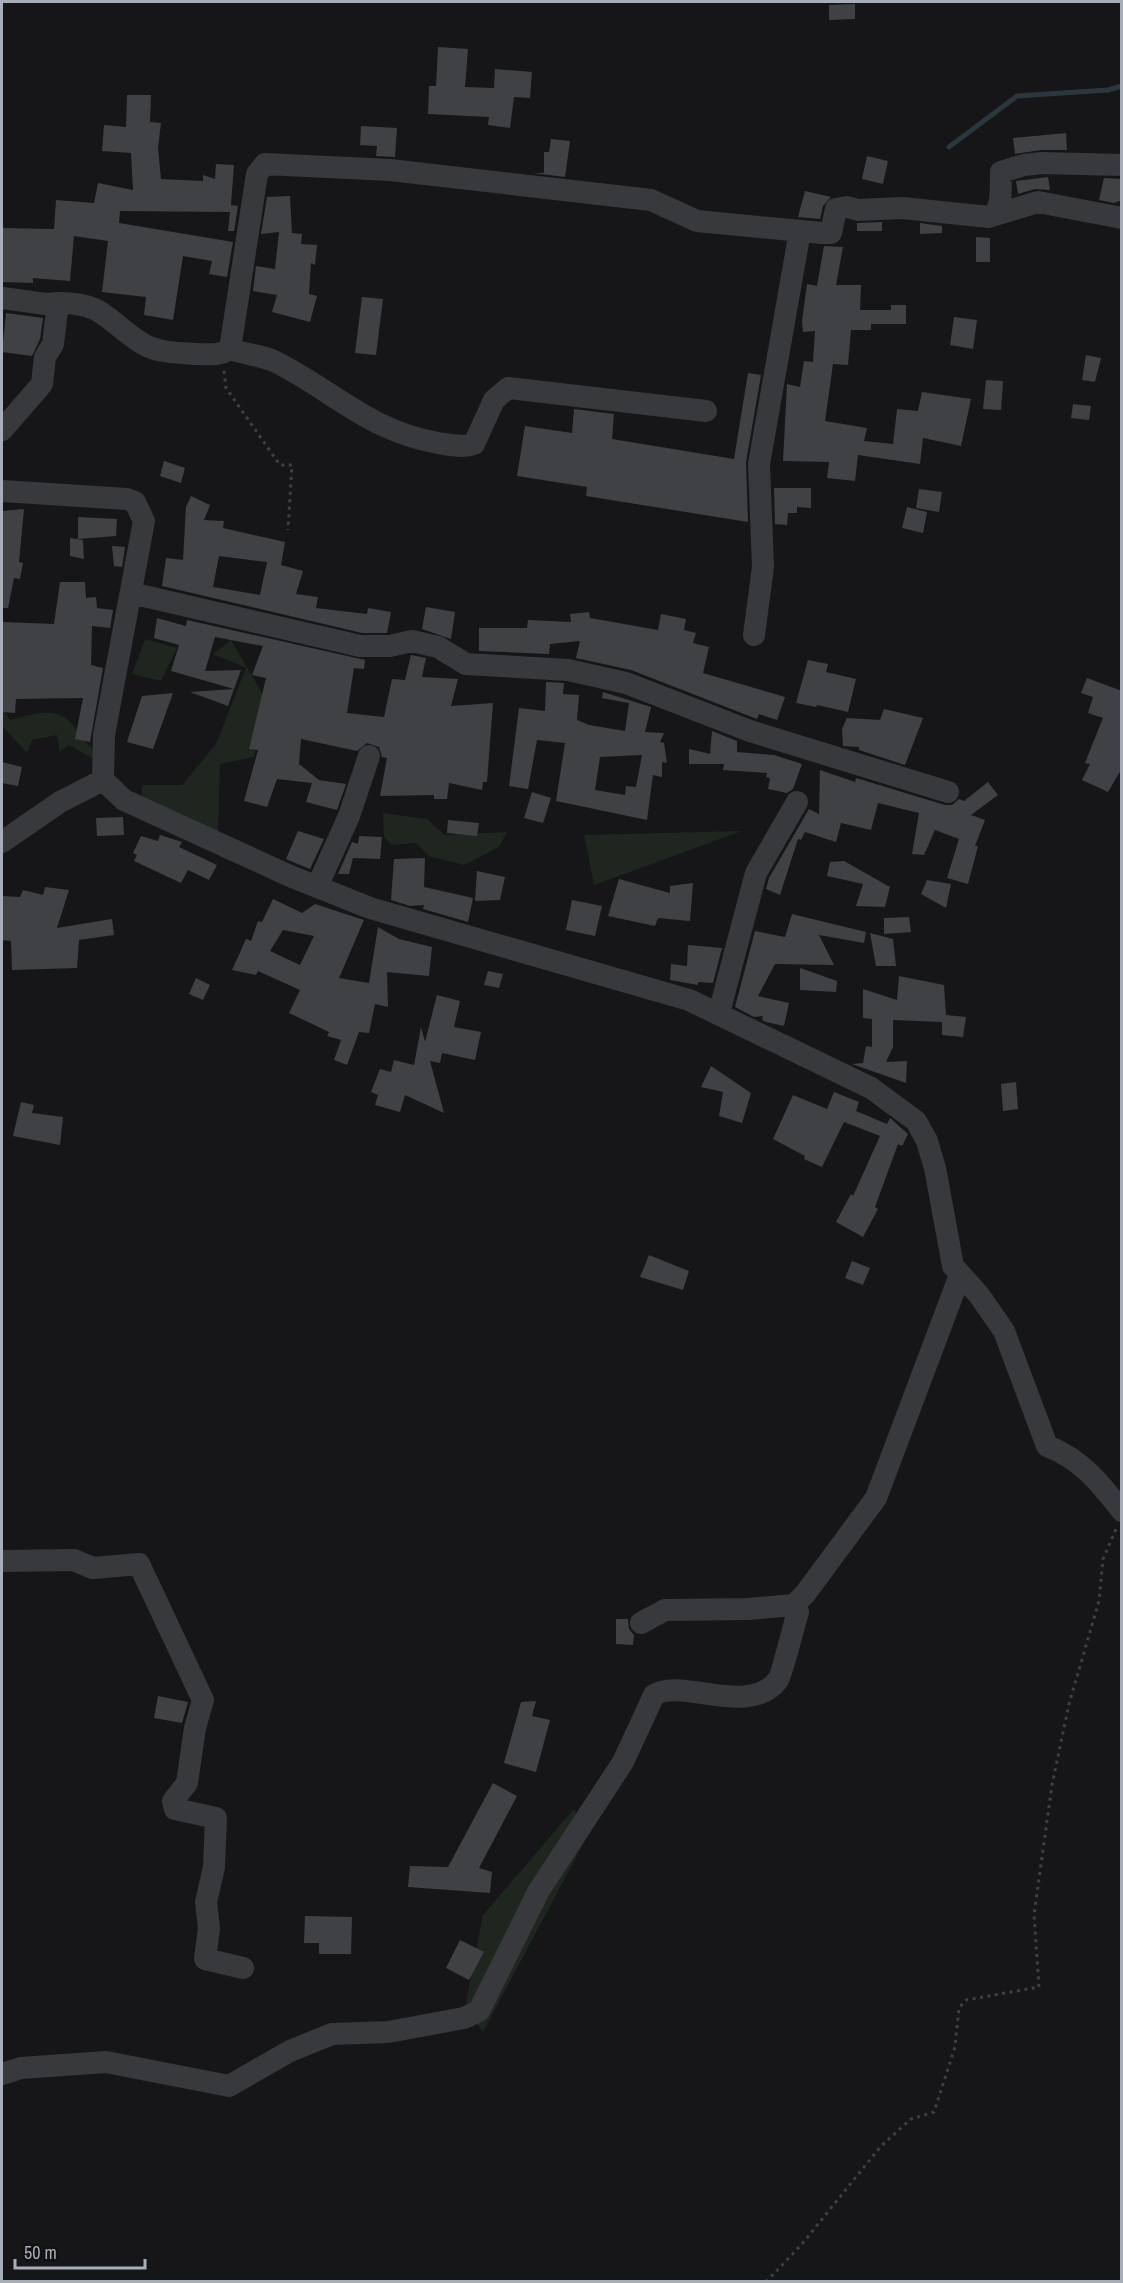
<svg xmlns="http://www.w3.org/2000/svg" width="1123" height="2283" viewBox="0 0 1123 2283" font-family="'Archivo Narrow',sans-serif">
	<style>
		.green { fill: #1e261f }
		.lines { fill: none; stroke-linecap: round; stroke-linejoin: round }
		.stream { stroke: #2c363d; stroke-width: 5 }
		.building { fill: #404145; fill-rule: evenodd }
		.path { stroke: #3d4044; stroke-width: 3; stroke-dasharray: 3 4.5; stroke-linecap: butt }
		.minor { stroke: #37393d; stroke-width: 22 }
	</style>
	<rect width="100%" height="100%" fill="#161618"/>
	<path class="green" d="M145,639L177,648L161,681L132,674Z
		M231,640L266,700L254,757L220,764L218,837L142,806V785H182L216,744L246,668L213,654Z
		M2,707L10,720C38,713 60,703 78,732C85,742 88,747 99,751V762L69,745L60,752L57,735L32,740L27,753L2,726Z
		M383,813L427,819L445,835L507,832L499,847L464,865L429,856L416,843L392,845L384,837Z
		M742,831L594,885L584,835Z
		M574,1809L588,1835L483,2032L465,2008L483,1915Z"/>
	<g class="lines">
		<path class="stream" d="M949,147L1017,96L1108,90L1122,86"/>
	</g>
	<path class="building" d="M855,4V19L829,20V5Z
		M438,47L468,49L465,87L494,88L495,69L532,72L530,98L514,97L510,128L488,125L489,117L428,114L429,86H436Z
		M127,95H151L150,122L161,123L158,148L161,179L203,181V175L215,179L216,164L234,165L231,205L238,206L234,231H228L230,212L120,211L119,223L233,242L227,277L209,274L212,261L183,256L173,320L144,315L146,297L102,292L108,241L74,236L70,281L33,278V283L2,282V228L54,229L56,200L94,203L98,183L133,190L131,153L102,151L104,125L126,127Z
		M361,126L397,128L395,157L376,156L377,146L360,145Z
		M1066,133L1067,150H1041L1015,154L1013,138Z
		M551,139L570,141L565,177L533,173H544V152H549Z
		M867,156L888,161L883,184L862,179Z
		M1048,177L1050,190L1035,189L1018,194L1016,181Z
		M1104,178L1122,179V200L1114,203L1099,200Z
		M805,191L831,197L823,206L820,219L798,217Z
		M290,196L292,233L302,234L301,244L317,245L315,265L311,263L309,294L317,296L310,322L272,312L277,295L253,291L256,266L275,269L279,232L261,234L267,197Z
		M882,222V231H857V223Z
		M920,223L942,226V233L920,234Z
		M976,237L990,238V262H976Z
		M824,246L843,247L836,285H861L860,310H891V305H906V324H871V330H851L848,365L833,364L825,421L867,428L864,441L893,444L897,409L918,411L922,392L971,399L961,446L923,438L920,464L858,455L855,481L827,478L829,462L783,461L787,384L800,387L804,361L813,362L815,331L803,332L802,321L807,284L817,286Z
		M362,297L383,299L376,355L355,353Z
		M6,313L43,318L40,339L32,356L2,352Z
		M954,317L977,320L973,349L950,345Z
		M1086,355L1101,358L1095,382L1082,380Z
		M748,373L761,375L746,462L748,522L586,496L587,487L517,476L525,426L572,433L574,409L614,414L612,439L734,459Z
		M986,380L1003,381L1001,410L983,409Z
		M1073,404L1091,406L1089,420L1071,418Z
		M164,461L185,468L181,483L160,476Z
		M774,488H811V508L797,507V513H788L787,525L775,524Z
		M919,489L942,492L939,512L916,508Z
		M191,496L210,505L204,520L224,521L223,528L285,542L281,565L303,571L296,594L318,597L316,608L367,614L368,608L391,612L387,633H362L162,586L166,558L183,560L186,507ZM219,556L267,562L260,595L213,587Z
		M907,507L927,512L923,533L902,528Z
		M24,509L19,562L23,563L20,579L14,578L8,608H2V511Z
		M78,517L117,519L116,536L78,539Z
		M70,538L83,540L84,559L70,556Z
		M112,546L125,547L122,567L114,566Z
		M60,582H85L86,598L96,597L97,608L113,610L110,628L92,626L91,665L103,668L90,742L75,739L83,698L16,699L15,713L2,712V622L54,624Z
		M426,607L455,612L451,639L422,629Z
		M589,612L590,618L658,630L661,614L686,619L684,630L696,633L693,643L709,647L703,673L785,697L777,720L759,714L757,719L631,670L576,658L580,641L550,644L549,654L479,651V628H527L528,620L571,622L570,614Z
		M157,618L186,626L187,620L365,660L364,669L354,668L347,713L384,717L392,679L405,680L411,655L426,658L422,677L458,679L451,706L493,703L487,782H483L482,790L449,783L447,799H434V795L380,796L387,758L382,757L379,747L367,743L357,751L301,739L299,764L319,780L346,784L337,810L306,802L312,783L277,779L267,807L244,801L258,750L249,749L266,678L252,675L263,646L215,637L205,671L241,670L234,689L171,671L179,645L154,638Z
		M808,660L828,664L826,672L856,679L848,712L817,705L816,707L796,703Z
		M1087,678L1122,691V768L1108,792L1082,780L1090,764L1085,763L1103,718L1088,713L1093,697L1081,693Z
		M546,682L564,683L563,694L579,695L577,720L589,725L625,731L629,703L602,698L603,692L651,707L645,732L664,733L660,742L664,743L667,763L662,762V777L653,775L647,820L556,801L565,743L537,740L528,789L509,786L519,708L545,711ZM642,755L636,787L626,786L625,795L595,790L600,757Z
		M234,689L228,706L190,692Z
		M173,693L153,749L127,742L142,696Z
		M884,709L923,718L905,765L859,750V747L843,746L842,729L847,718L880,720Z
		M712,731L737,741V752L774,755L802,764L793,789L787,793L768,789L770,778L766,777L767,773L723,770L724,764H689V749L710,754Z
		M2,762L22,767L18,786L2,783Z
		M820,770L855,782L856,778L945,805H952L959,799L964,801L988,782L998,795L971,815L985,820L975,846H978L968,884L947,878L959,839L935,830L924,855L912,854L919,813L878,803L871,830L841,823L836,842L805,832L801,840L798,839L780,895L766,889L769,878L809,809L819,814Z
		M532,792L551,798L543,823L524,818Z
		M123,817L124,835L97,836L96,818Z
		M448,820L479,823L477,836L447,833Z
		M298,831L324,839L310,869L286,859Z
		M160,835L182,842L179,847L217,865L209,880L188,870L181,883L134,861L137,855L133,853L141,836L158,841Z
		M359,836L382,837L380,859L353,858L349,874H338L352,842L358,844Z
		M425,858L424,887L473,898L468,922L423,909L424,905L410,906L391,900L394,859Z
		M844,861L890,887L885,907L856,906L863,884L827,876L830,862Z
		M477,871L505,877L500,900L475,901Z
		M619,879L670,893V886L693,883L690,921L658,918L655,926L608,916Z
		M927,880L951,884L946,908L921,894Z
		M45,887L69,890L57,928L112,919L114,935L79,940L77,968L12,970L11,941L2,940V896L20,897L23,890L43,895Z
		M273,899L302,913L315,904L364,920L339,978L369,983L378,927L399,939L432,947L429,976L387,972L388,1007L375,1004L369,1033L359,1032L347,1065L334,1060L341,1040L327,1036L329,1032L289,1013L300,990L258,971L256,975L232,970L246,939L251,941L258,921L262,922ZM283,930L314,936L300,965L270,951Z
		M572,900L602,906L595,936L566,930Z
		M792,914L866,932L864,943L819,935L834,965L775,964L758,996L789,1003L784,1026L766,1022L762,1020L763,1016L754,1017L735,1007L755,931L785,937Z
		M909,917L911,932L884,934V918Z
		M870,933L893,939L896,966H876Z
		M688,945L722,948L713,983L698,982V985L670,980L671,964L687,966Z
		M800,968L837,981L836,992L800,990Z
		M488,971L503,974L499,988L484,985Z
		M899,976L944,985L946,1015L966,1017L963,1037L942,1035V1022L893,1020V1047L886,1062L907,1061L906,1083L852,1064L863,1063L866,1046L872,1047V1019L863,1018V989L897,1000Z
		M196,978L210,985L203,1000L189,994Z
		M437,995L460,1001L454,1027L481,1032L475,1060L442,1053L440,1063L430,1061L444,1113L405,1095L400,1112L375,1105L378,1095L371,1092L380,1069L391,1072L394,1060L414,1065L421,1027L425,1042Z
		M711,1066L751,1093L742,1123L719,1116L723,1092L701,1087Z
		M1016,1082L1018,1109L1003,1111L1001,1084Z
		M834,1092L859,1102L856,1111L887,1124L890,1118L908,1134L902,1146L898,1144L875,1207L878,1209L863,1237L836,1222L851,1194L853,1196L880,1136L844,1122L822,1167L804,1159L805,1156L773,1139L793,1095L827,1109Z
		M21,1102L34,1105L32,1113L63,1117L60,1145L13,1136Z
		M649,1255L689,1271L683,1290L640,1277Z
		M852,1261L870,1268L863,1285L845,1278Z
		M616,1619H628L629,1629L634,1635L633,1645L616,1644Z
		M158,1696L188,1702L182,1723L154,1718Z
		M536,1701L532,1716L550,1720L536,1772L504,1763L521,1702Z
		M493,1783L517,1796L479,1868L492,1872L490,1893L408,1887L410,1866L448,1867Z
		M305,1916L352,1917L351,1954H319V1943H304Z
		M460,1940L484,1952L469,1980L446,1968Z"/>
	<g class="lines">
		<path class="path" d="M224,371L226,388L280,465H292L288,530
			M766,2282L802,2244L881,2146L911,2119L934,2112L955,2047L959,2008L966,2000L1039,1987L1034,1915L1052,1785L1069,1704L1099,1601L1103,1559L1116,1529"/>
		<path class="minor" d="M995,215L1038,202L1122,218
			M2,298L46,304L58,303L53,344L45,357L42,384L2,430
			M58,303C105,302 108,323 143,344C158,353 181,353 198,354C210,354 219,356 230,349L257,174L265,164L390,170L651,200L697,221L822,233H831L836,209L847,207L858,210L902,208L989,217C1004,211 1000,187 1001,172L1024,165L1042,163L1122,165
			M230,349C244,354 260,355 274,361C334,391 369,431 438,443C450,445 463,448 474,444L494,400L508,388L706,411
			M2,491L127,499L135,502L144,521L104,735L103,780L124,800L290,876L370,908L689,1000L871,1088L916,1121L927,1141L935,1168L953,1266L979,1295L1004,1331L1047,1446C1081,1459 1100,1483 1122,1511
			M131,593L360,646H390L412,641L438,647L466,664L568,670L626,683L750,731L948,792
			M754,635L763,567L759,464L800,231
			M2,842L60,802L103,780
			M317,887L349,816L369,756
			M719,1013L756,873L797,802
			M2,1561L74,1560L93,1568L139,1564L203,1700L195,1728L187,1783L173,1801L175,1809L216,1818L214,1867L206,1902L209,1928L205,1959L243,1968
			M641,1623L665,1610L748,1609L794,1605L805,1594L876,1498L960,1275
			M2,2074L21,2068L106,2062L229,2086L290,2051L332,2034L388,2032L464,2018L479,2011L538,1892L623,1762L654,1695C682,1677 749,1718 778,1680C782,1675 794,1624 798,1612L794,1605"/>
	</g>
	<rect width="1123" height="2283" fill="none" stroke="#a8aeb8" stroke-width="6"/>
	<path d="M15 2259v9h130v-9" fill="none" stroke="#a8aeb8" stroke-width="3"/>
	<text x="24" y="2259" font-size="18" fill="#a8aeb8" stroke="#111113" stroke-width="4.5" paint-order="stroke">50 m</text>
</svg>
